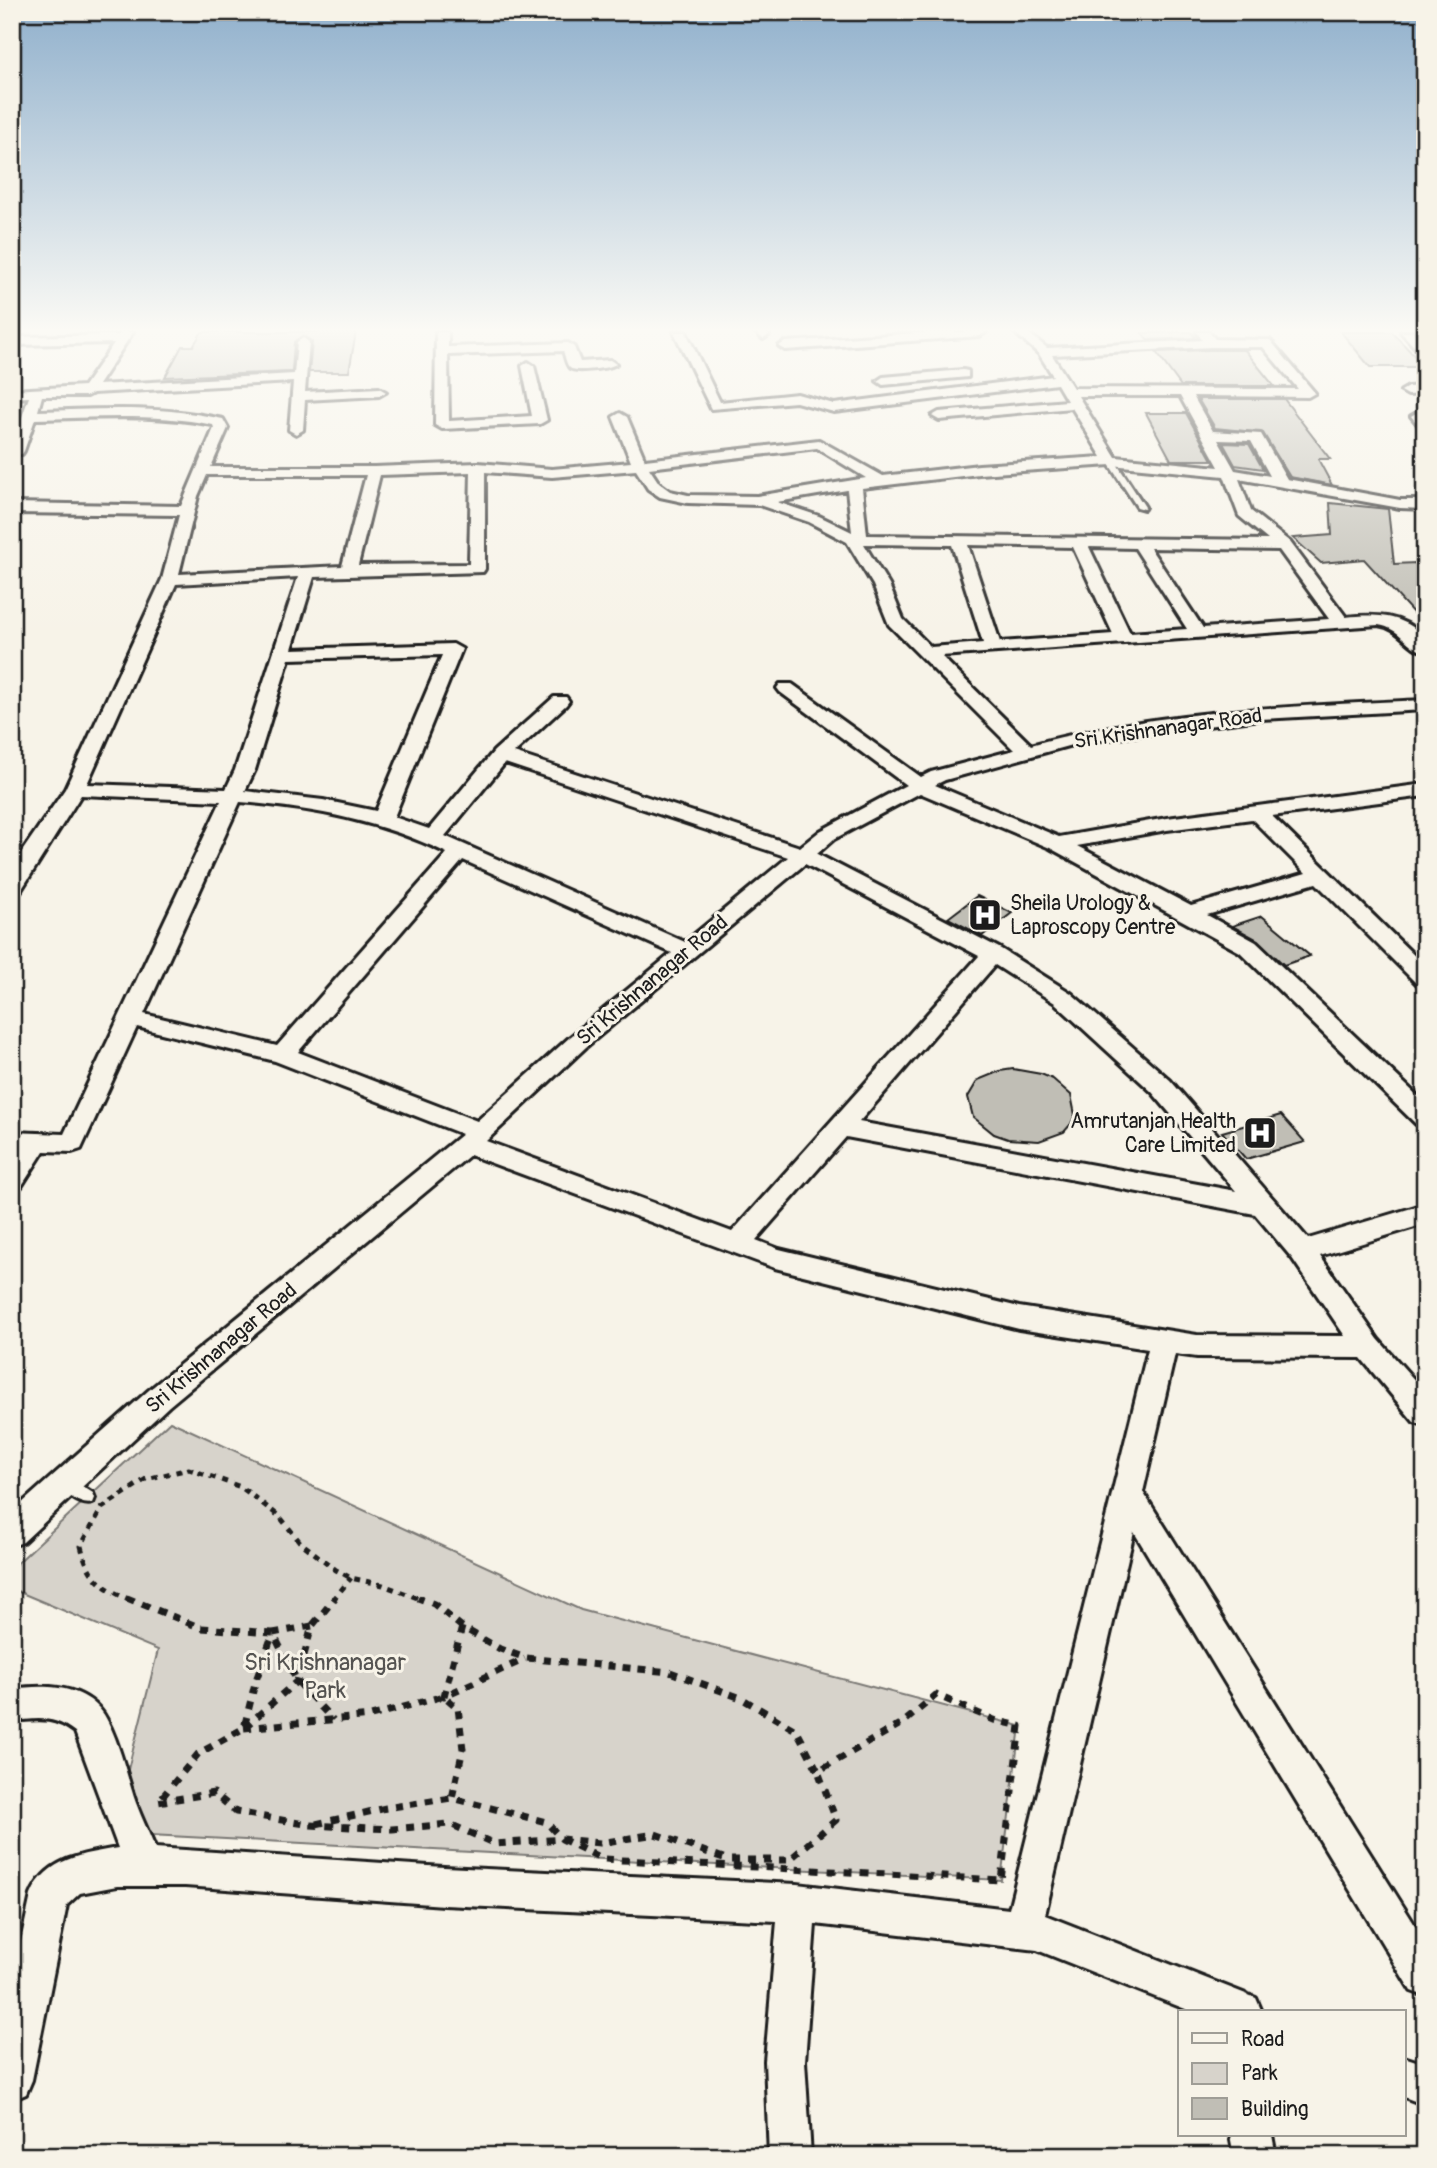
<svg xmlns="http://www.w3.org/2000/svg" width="1437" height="2168" viewBox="0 0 1437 2168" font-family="Pangolin,sans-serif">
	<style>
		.green { fill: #d7d3cb; stroke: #7a7874; stroke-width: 2 }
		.building { fill: #c0beb5; stroke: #1c1c1c; stroke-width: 2 }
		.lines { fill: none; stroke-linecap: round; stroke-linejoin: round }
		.service-casing { stroke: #1c1c1c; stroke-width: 6 }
		.minor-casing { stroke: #1c1c1c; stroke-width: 6 }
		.path-far1 { stroke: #1c1c1c; stroke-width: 5; stroke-dasharray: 6 6; stroke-linecap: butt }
		.path { stroke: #1c1c1c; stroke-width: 7; stroke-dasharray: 8 8; stroke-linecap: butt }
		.service { fill: #f7f3e8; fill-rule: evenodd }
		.minor { fill: #f7f3e8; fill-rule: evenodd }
		.labels { text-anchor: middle; stroke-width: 6; stroke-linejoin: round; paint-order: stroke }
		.street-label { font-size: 21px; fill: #1c1c1c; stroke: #f7f3e8 }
		.poi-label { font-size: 21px; fill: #1c1c1c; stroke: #f7f3e8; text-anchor: start }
		.near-park-label { font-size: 24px; fill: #545351; stroke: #f7f3e8 }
	</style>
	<rect width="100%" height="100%" fill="#f7f3e8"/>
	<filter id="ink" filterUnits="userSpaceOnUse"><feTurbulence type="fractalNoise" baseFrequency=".0143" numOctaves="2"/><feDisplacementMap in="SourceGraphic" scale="14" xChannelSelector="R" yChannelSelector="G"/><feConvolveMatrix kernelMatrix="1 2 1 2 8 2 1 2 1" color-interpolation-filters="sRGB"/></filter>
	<g filter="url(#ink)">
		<path class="green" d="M170,1421L581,1610L1020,1726L1001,1880L112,1833L158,1650L12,1589V1568Z"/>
		<path class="building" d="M202,332H356L349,372H309L312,342L302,336L294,342L292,372L165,377L182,346H193Z
			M1191,332L1196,338L1148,340L1142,333Z
			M1341,332H1392L1425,367H1370Z
			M1209,350H1245L1274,386H1181L1156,352Z
			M1198,399H1284L1330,459H1318L1332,485L1290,477L1263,433L1215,428Z
			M1146,413H1186L1212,460H1171Z
			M1223,443L1249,444L1263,469L1235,465Z
			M1330,503L1388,509L1394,564L1416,563L1425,572V626L1364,559L1321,563L1293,538L1332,535Z
			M977,896L1012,913L982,936L948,918Z
			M1262,916L1310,956L1284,965L1258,940L1232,926Z
			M1013,1069L1041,1074L1053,1079L1071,1095L1075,1115L1071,1124L1064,1132L1039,1141L1008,1139L994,1134L973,1117L968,1097L978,1080L1000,1071Z
			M1281,1115L1305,1142L1246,1159L1222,1132Z"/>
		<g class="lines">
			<defs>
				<path id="service" d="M1111,459L1115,461L1145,507L1144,509L1137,507L1107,461Z
					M66,1476L93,1493L95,1498L93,1503C81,1507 64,1493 58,1483L61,1478Z"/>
				<path id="minor" d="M121,332H133L98,385L294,374L297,342L303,338L309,342L305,392L379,388L386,392L379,396L305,400L303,430L296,434L289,430L293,382L93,393L87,396H42L38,411C99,409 163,405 223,419L228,428L211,467H374L478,463L552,469L631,462L613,417L620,413L627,417L645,460L819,440L883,476L979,465L1102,457L1072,408L939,420L932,416L939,412L1067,401L1057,384L834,412L796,402L711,409L674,332H686L720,402L797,394L834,404L1053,376L1039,354L1014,332H1027L1047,348L1202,340L1197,332H1209L1215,339L1270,340L1315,393L1308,397L1193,396L1213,431L1261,434L1287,479L1400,500H1425V509L1400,508L1239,479L1251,511L1290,542L1346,617C1376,614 1402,614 1425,637V652C1407,648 1401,628 1378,625L941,656L1031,745C1158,710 1293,706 1425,700V710L1260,719L1079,743L945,780L935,785L1059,837L1167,818L1425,784V796L1272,816L1425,966V986L1417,984L1316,883L1207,915L1256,942L1425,1103V1127L1416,1124L1240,952L1050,848L920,793L834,839L817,854L1001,949L1071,993L1170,1080L1308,1239L1425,1204V1224L1320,1256L1378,1339L1425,1392V1425L1414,1422L1361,1358L1197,1357L1175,1354L1143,1492L1425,1941V1996L1411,1991L1134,1532L1045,1915L1256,1998L1262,2012H1193L1037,1950L815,1924L805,2061L811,2156H769L765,2061L777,1921L444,1905L185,1886H117L80,1893L67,1905L32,2080L26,2094L12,2100V1983L31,1895C46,1858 83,1854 118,1848L75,1732C53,1715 38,1719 12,1721V1689C42,1685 77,1684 99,1708C116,1727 127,1778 136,1803C142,1819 149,1833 155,1848L444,1867L797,1884L1009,1909L1148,1349L1019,1329L775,1268L470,1155L169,1406L23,1542L12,1546V1512L149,1390L462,1134L275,1061L137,1027L81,1149L72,1152L44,1151L21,1187L12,1189V1159L18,1150H12V1132L64,1134L221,801L81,795L20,892L12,893V866L65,789L162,579L179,515L12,513V503L181,506L214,428L213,425C155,413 93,418 35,419L24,451L22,454H12V445L29,397L12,398V390L84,386L114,343L12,345V337L119,335ZM1211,347H1263L1298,389L1073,388L1052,355ZM1078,396H1180L1219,467L1116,457ZM1218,440L1251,441L1270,476L1235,470ZM817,448L866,478L757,496L688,495L670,491L659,483L649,468ZM1111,465L1224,476L1239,516L1268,540L867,535L862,488L979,474ZM636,470L648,489L660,497L688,503L759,505L809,522L847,542L873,585L889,625L1014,750L931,772L921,777L792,684H780L777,688L780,692L906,785L820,831L800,847L514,753L566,705L569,701L566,697H554L494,751L429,829L394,817L462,649L453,644L292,649L314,577L483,572L485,569V472L552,477ZM471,472L469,564L358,565L380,475ZM207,475H366L342,566L179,574L198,496ZM847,490L852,532L819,516L777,502ZM864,544L952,545L983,643L931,647L903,619L889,585ZM968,545L1073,547L1113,634L1000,642ZM1089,547L1135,548L1187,629L1130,633ZM1150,548L1279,550L1329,619L1203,628ZM298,577L235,770L226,789L87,784L176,584ZM442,655L376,811L323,800L245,791L255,770L289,659ZM505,763L788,857L685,942L445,836ZM240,802C313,808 381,821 447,853L277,1046L144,1014ZM1252,819L1306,873L1191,906L1077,846L1167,830ZM463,860L672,953L570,1037L477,1121L298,1052ZM805,864L979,956L732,1232L486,1141L586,1047ZM995,965L1055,1003L1152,1092L1236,1191L859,1122ZM846,1137L1255,1214L1292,1258L1345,1336L1197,1335L1019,1307L779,1249L756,1240Z
					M436,332H448V347L568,343L574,347L580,362L610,360L616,364C611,368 575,373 570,368C566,365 565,355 563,351L448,355L449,421L532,416L522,366L528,362L534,366L547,420L540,424L442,429L435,425Z
					M755,332H767L769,335L763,339Z
					M933,332H986L980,336L785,350L779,346L785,342Z
					M1401,332H1413L1425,343V355L1421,354Z
					M963,370L968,371V377L883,385L877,381L883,377Z
					M1425,386V394L1408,395L1401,391L1408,387Z
					M1418,412L1425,415V428L1420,427L1411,416Z
					M1404,2057L1425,2064V2105L1404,2097Z
					M1230,2135H1272L1276,2156H1234Z"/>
			</defs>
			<use href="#service" class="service-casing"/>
			<use href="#minor" class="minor-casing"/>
			<path class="path-far1" d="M131,1600C100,1587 89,1578 81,1546L102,1508L146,1479L189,1469L241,1487L280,1517L300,1542L336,1570L351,1578L383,1585L423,1600
				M333,1600L351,1578"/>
			<path class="path" d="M127,1598L201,1628L273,1633L255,1683L244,1728L198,1754L158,1802L214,1793L236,1812L310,1825L392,1829L450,1824L495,1844L562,1839L603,1859L1001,1880L1020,1726L994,1720L936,1695L904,1722L818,1771L797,1731L741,1698L670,1672L526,1658L500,1649L462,1627L434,1604L418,1598
				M312,1626L273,1633L297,1681L333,1720
				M462,1627L444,1696L525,1659
				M245,1727L297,1681L312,1626L335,1598
				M244,1728L371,1716L444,1696L458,1708L463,1749L452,1798L546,1822L562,1839L600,1843L655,1834L729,1860H789L836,1820L818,1771
				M316,1824L386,1808L452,1798"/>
			<use href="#service" class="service"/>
			<use href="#minor" class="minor"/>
		</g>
	</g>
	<linearGradient id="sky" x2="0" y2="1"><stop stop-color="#90b0cc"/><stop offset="0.52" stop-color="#fbfaf5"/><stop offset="1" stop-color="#fbfaf5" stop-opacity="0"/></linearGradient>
	<rect width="1437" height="635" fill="url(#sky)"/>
	<defs>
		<symbol id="hospital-square" viewBox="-11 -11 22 22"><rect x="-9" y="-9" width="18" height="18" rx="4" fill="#1c1c1c" stroke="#f7f3e8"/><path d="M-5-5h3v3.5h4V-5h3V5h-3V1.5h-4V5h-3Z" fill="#fff"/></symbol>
	</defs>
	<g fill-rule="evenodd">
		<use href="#hospital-square" x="966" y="896" width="38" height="38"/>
		<use href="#hospital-square" x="1241" y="1114" width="38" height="38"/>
	</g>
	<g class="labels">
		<g class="street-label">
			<text transform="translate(1168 728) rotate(-8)" y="7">Sri Krishnanagar Road</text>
			<text transform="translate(652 980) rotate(-40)" y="7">Sri Krishnanagar Road</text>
			<text transform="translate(221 1348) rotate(-40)" y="7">Sri Krishnanagar Road</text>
		</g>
		<g class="poi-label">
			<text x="1010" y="910">Sheila Urology &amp;<tspan x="1010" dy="24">Laproscopy Centre</tspan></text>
			<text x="1236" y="1128" text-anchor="end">Amrutanjan Health<tspan x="1236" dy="24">Care Limited</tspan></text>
		</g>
		<g class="near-park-label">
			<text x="325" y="1670">Sri Krishnanagar<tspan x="325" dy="28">Park</tspan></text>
		</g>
	</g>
	<rect width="1437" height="2168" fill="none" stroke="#f7f3e8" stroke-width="42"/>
	<rect x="21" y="21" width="1395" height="2126" fill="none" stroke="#1c1c1c" stroke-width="2.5" filter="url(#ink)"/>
	<rect x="1178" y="2010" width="228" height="126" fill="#f7f3e8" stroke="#9f9d96" stroke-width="2"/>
	<rect x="1192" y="2033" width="35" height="10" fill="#f7f3e8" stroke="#9f9d96" stroke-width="2"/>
	<text x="1241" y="2046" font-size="21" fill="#1c1c1c">Road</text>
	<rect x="1192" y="2063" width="35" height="21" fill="#d7d3cb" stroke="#9f9d96" stroke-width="2"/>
	<text x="1241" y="2080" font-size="21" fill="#1c1c1c">Park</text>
	<rect x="1192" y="2098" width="35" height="21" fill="#c0beb5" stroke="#9f9d96" stroke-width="2"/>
	<text x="1241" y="2116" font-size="21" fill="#1c1c1c">Building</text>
</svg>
